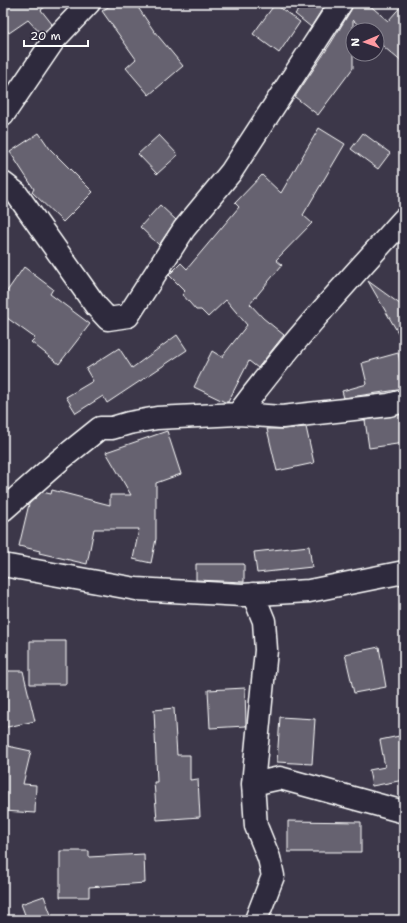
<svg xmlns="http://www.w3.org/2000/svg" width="407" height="923" viewBox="0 0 407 923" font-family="'Shantell Sans',sans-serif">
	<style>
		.building { fill: #666270; stroke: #fff }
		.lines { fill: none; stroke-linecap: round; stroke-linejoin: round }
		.street-casing { stroke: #fff; stroke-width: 25 }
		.street { stroke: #2f2a3d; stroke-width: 22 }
	</style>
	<rect width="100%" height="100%" fill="#3c3749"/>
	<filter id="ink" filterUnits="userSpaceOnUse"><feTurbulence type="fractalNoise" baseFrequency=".025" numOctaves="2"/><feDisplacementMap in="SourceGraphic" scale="8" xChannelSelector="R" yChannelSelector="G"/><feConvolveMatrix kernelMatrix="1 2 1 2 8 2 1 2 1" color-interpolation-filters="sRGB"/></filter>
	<g filter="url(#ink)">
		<path class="building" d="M3,3H50L41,10L52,24L42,35L28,20L9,33L3,24Z
			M114,3H135L154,31L183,66L149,95L126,68L136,59L102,11Z
			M304,3H326L311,27L295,14Z
			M353,3H367L388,21L404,3V64L377,41V30H364L353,20V68L318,115L295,97L331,43L351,10Z
			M275,4L300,22L279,53L253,34Z
			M319,128L345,144L303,215L312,223L276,260L282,265L250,304L263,318L284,335L258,368L249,361L228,402H225L194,387L212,351L222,357L247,325L226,300L208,317L201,310H196L182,294L185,291L169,275L181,263L187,269L239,207L235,203L262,175L281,193Z
			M39,133L50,149L93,192L63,222L32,192L34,189L10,152Z
			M363,133L390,153L378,169L351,149Z
			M159,135L178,155L157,174L138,154Z
			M160,205L176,220L159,245L140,227Z
			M24,267L53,289L50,294L90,324L59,364L31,342L35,338L3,315V297Z
			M368,281L404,307V343Z
			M177,335L187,350L107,403L103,396L76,413L66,397L93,381L86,369L119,348L132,368Z
			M398,353L404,376V389L344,398L342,391L367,384L362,363Z
			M404,414V443L369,448L365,420Z
			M306,427L314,463L277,471L267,429H283Z
			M167,431L181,474L156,483V539L151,563L133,559L139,529H94L87,564L39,553L40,551L19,546L29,504L42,492L51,494L52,490L110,505V495H131L106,452Z
			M309,546L312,567L257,573L254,552Z
			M196,564H244V582L196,580Z
			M30,641H66V684H30Z
			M379,647L386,687L354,693L345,654Z
			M3,671H23L35,721L3,728Z
			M245,688L246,726L210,728L208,690Z
			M174,708L177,755H190V780L198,779L200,817L157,820L154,782H157L154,710Z
			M280,717L315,719L312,764L277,762Z
			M404,735V780L372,786L369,770L385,767L380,740Z
			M3,745L31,751L23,784L36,785L35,813L3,811Z
			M288,821L361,822V852H288Z
			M60,851H89V857L144,854L145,883L89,887V897H60Z
			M44,896L53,920H27L21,904Z"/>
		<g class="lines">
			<defs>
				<path id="street" d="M3,115L54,40L89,3
					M3,183L16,193L96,306L108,319L128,316L184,229L231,172L341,3
					M238,414L282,417L389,405L404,401
					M3,510L60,460L100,428H112L129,423L157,418L238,414C289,345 347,282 404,219
					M3,565L136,589L242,595L309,591L404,572
					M253,594L264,621L266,650L253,784L256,826L269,858L273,876L256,920
					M253,784L280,778L404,812"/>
			</defs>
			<use href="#street" class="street-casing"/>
			<use href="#street" class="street"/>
		</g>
	</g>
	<rect width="407" height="923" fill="none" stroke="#2f2a3d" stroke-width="16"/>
	<rect x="8" y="8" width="391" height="907" fill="none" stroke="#fff" stroke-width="1.5" filter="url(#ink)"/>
	<g transform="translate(365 42) rotate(268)"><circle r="19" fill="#2f2a3d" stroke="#827f8b"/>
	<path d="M0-3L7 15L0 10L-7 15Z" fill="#ff9aa2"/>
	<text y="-6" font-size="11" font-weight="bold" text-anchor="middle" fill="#ffffff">N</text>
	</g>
	<path d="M24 40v6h64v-6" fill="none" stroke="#ffffff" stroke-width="2"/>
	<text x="30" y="40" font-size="12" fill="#ffffff" stroke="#2f2a3d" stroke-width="3" paint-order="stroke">20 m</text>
</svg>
